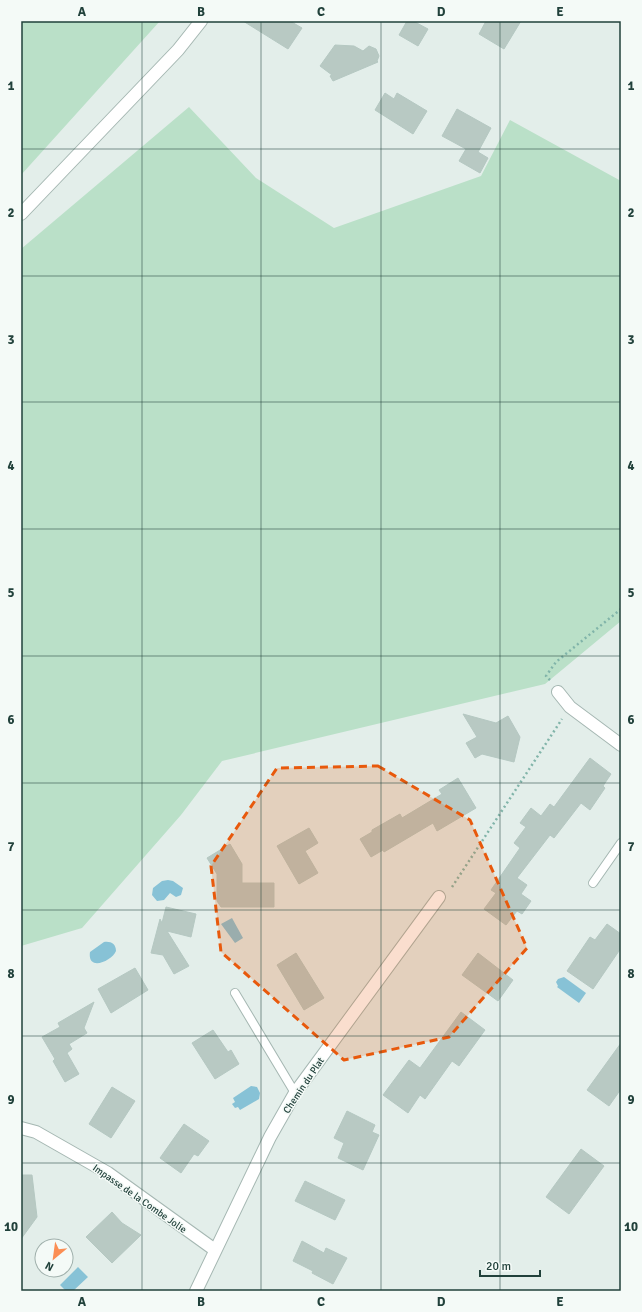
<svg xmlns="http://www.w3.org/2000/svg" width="642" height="1312" viewBox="0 0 642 1312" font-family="Signika,sans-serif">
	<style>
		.green { fill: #bae0c8 }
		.water { fill: #87c2d6 }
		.building { fill: #b8c9c3; stroke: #b5c8c2 }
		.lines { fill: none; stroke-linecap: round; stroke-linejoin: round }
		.service-casing { stroke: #a5b7b2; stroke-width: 10 }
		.minor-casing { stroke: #a5b7b2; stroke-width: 14 }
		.tertiary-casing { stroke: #a5b7b2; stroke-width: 14 }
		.path { stroke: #81b4a9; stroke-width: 2.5; stroke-dasharray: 2 3; stroke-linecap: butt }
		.service { stroke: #fff; stroke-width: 8 }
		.minor { stroke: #fff; stroke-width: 12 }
		.tertiary { stroke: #fff; stroke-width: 12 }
		.marked { fill: #e8590c; fill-opacity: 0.2; stroke: #e8590c; stroke-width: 3; stroke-dasharray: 8 5; stroke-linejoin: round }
		.grid { fill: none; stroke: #21413b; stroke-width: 1; stroke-opacity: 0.55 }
		.labels { text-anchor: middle; stroke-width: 3; stroke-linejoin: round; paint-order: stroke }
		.street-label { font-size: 10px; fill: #21413b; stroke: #f4faf7 }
		.neatline { fill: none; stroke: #21413b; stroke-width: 1.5 }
		.grid-label { font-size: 13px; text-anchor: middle; font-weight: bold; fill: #21413b }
	</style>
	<rect width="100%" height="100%" fill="#e3eeea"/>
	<path class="green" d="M21,21H160L21,175Z
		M189,107L256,178L334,228L481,176L510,120L621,181V621L545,684L222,761L181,815L82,928L21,946V249Z"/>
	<path class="water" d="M168,880L173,881L183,888L181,895L176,897L170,893L164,900L157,901L152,895L153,888L162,881Z
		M232,918L243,938L235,943L221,924Z
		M104,942C111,941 116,944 116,951C112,961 87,972 90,952Z
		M564,977L586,993L579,1003L557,987L558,986L556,982L558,979Z
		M251,1086L257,1087L260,1093L259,1099L240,1110L238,1107L235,1108L232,1104L235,1102L233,1098Z
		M78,1267L88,1277L73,1291H66L60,1285Z"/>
	<path class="building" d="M243,21H290L302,28L288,49Z
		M407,21H413L428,29L418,46L399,35Z
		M486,21H521L504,49L479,34Z
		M335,45L354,46L363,51L369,46L376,49L379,56L377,61L378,62L333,81L330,76L332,75L320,66Z
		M385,93L394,99L397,93L427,111L413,134L375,110Z
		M457,109L491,128L478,152L488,158L480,173L459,161L466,149L442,136Z
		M463,714L496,723L508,716L520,737L514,762L482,754L475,758L466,743L477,737Z
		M590,758L611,774L603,786L605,788L590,810L581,803L554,838L550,835L517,878L527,885L521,894L531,901L522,914L517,911L506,925L484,909L496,893L491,890L520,848L514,843L526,827L520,823L531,808L541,816L550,804L554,807Z
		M458,778L476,808L437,831L433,823L384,852L383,850L371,857L360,839L372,832V830L400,814L402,818L442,794L439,790Z
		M309,828L318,843L305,851L318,873L299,884L277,846Z
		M230,844L242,864V883H274V907H221L217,901V874L207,858Z
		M166,907L196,914L191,937L167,931L189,966L174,974L163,955L151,953L160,919L162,923Z
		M607,924L621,934V948L593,989L567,971L590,937L595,940Z
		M296,953L324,998L304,1010L277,965Z
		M478,953L513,980L498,1001L462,975Z
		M135,968L148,990L111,1013L98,989Z
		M94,1002L84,1028L87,1033L69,1044L72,1049L67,1053L79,1074L65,1082L53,1061L55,1059L42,1037L60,1027L58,1023Z
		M461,1012L485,1030L459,1066L452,1061L425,1099L420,1095L408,1113L383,1095L409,1060L420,1068Z
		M213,1030L228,1052L231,1050L239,1064L215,1079L192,1043Z
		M621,1043V1089L609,1106L587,1090Z
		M112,1087L135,1101L111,1138L89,1124Z
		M347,1111L375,1125L372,1132L379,1135L363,1170L338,1158L344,1143L334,1138Z
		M184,1124L209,1141L198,1156L194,1154L181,1173L160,1158Z
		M581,1149L604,1166L569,1214L546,1197Z
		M21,1175H32L37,1217L21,1239Z
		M305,1181L345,1200L335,1220L295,1201Z
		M112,1212L122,1223L141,1235L112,1263L86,1237Z
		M302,1241L324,1253L326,1248L347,1258L333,1284L312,1273L313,1271L293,1261Z"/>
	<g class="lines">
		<defs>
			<path id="service" d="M593,883L621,843
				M235,993L295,1093"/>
			<path id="minor" d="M558,692L570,707L621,745
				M21,1128L36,1132L108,1173L215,1250
				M196,1291L270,1137L295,1093L439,897"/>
			<path id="tertiary" d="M21,214L178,50L201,21"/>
		</defs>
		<use href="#service" class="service-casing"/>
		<use href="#minor" class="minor-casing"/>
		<use href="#tertiary" class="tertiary-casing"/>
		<path class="path" d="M550,680L546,676L556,662L621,609
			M452,887L562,719"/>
		<use href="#service" class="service"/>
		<use href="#minor" class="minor"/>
		<use href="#tertiary" class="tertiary"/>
	</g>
	<path class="marked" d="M378,766L470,820L527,948L449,1037L344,1060L221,952L211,866L277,768Z"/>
	<path class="grid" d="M142,21V1291M261,21V1291M381,21V1291M500,21V1291M21,149H621M21,276H621M21,402H621M21,529H621M21,656H621M21,783H621M21,910H621M21,1036H621M21,1163H621"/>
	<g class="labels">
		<g class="street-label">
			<text transform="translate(303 1085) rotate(-56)" y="4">Chemin du Plat</text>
			<text transform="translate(140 1198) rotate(35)" y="4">Impasse de la Combe Jolie</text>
		</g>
	</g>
	<rect width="642" height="1312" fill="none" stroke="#f4faf7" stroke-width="44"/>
	<g transform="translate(54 1258) rotate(209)"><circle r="19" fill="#f4faf7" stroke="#a0b0ac"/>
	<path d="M0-3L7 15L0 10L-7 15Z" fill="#fb8e54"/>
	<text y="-6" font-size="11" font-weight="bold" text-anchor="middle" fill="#21413b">N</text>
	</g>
	<path d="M480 1270v6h60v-6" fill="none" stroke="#21413b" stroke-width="2"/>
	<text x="486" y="1270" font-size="12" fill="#21413b" stroke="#f4faf7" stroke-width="3" paint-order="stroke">20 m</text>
	<rect x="22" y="22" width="598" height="1268" class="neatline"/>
	<g class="grid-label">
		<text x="82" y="16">A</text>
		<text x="201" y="16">B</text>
		<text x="321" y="16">C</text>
		<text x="441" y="16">D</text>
		<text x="560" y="16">E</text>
		<text x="11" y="90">1</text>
		<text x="631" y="90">1</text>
		<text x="11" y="217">2</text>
		<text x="631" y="217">2</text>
		<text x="11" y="344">3</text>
		<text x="631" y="344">3</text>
		<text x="11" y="470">4</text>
		<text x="631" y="470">4</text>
		<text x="11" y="597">5</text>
		<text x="631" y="597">5</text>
		<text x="11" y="724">6</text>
		<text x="631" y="724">6</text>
		<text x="11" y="851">7</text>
		<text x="631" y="851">7</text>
		<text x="11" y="978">8</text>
		<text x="631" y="978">8</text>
		<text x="11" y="1104">9</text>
		<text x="631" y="1104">9</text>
		<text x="11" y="1231">10</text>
		<text x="631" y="1231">10</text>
		<text x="82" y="1306">A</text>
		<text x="201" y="1306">B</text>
		<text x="321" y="1306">C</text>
		<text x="441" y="1306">D</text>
		<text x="560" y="1306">E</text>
	</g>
</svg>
